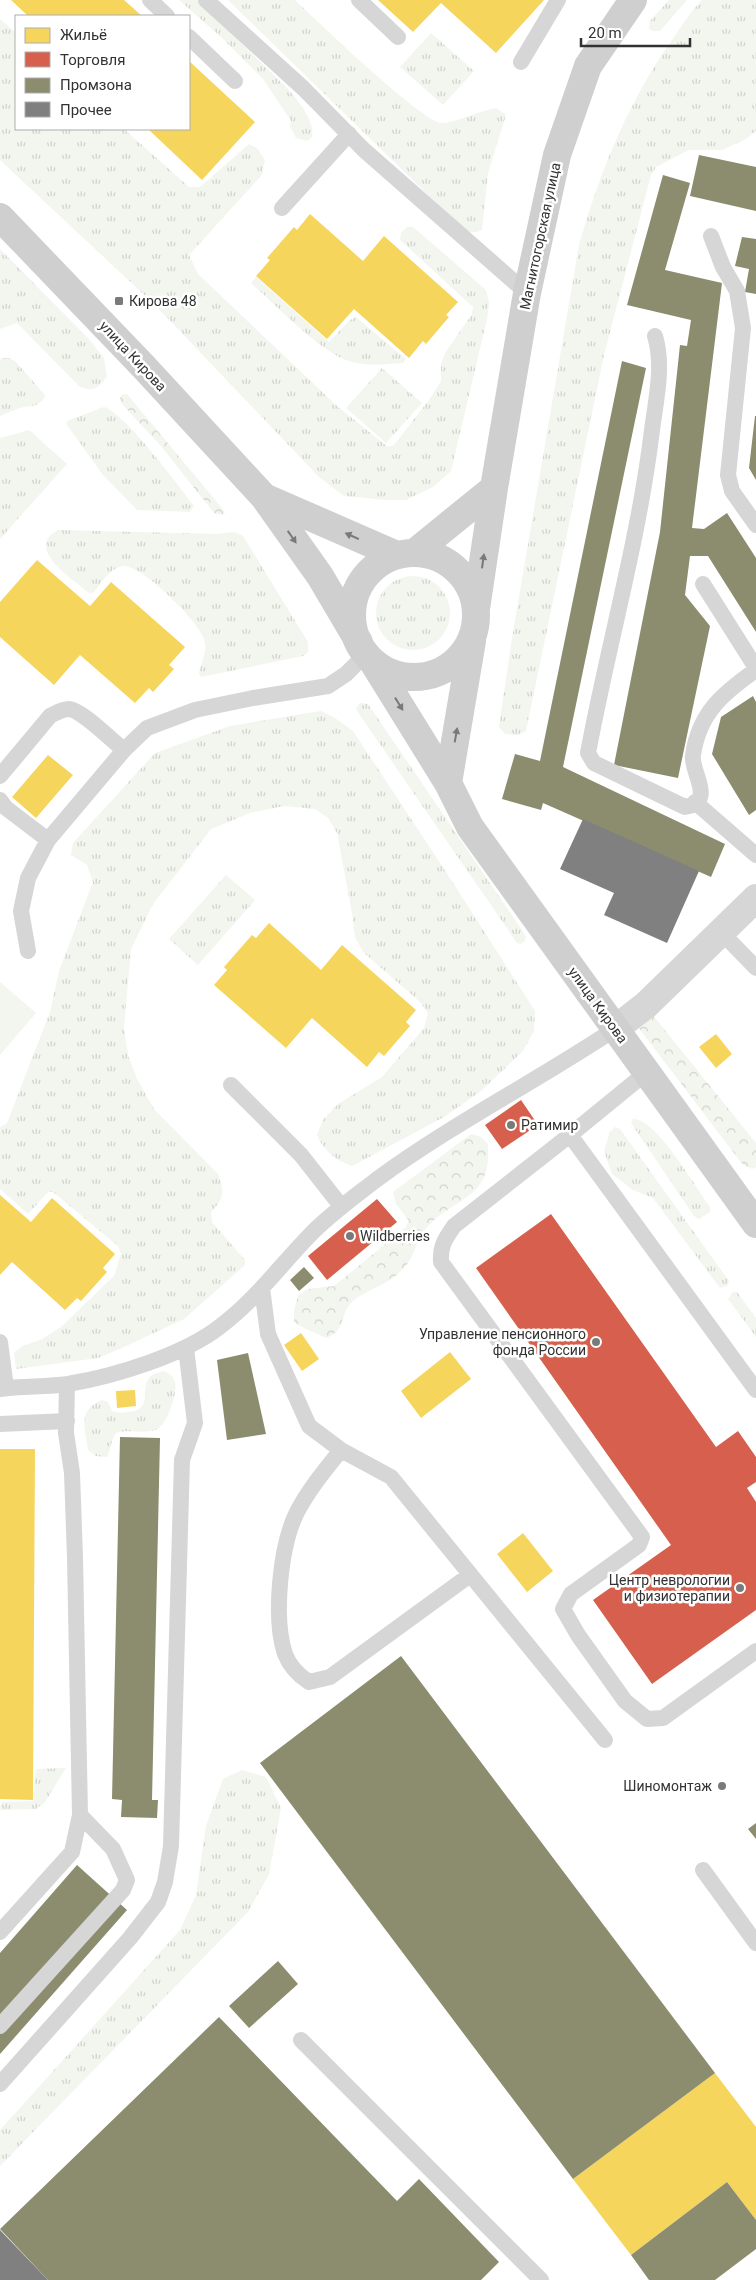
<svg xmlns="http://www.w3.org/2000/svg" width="756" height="2280" viewBox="0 0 756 2280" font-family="Roboto,sans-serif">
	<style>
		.grass { fill: url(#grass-tufts) }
		.forest { fill: url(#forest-crowns) }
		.pitch { fill: #f2f6ee }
		.homes { fill: #f6d55c }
		.shops { fill: #d6604d }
		.industry { fill: #8c8c6e }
		.building { fill: #808080 }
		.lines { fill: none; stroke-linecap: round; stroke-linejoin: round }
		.lane { stroke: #d6d6d6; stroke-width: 16 }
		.street { stroke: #d6d6d6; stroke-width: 28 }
		.secondary { stroke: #cfcfcf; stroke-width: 28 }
		.oneway { fill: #797979 }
		.poi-dot { fill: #7a7a7a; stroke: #fff; stroke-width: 2 }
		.labels { text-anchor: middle; stroke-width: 5; stroke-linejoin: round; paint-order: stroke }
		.street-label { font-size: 14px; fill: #323232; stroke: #fff }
		.poi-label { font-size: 14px; fill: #323232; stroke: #fff; text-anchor: start }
	</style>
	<defs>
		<pattern id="grass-tufts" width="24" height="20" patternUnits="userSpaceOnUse" patternTransform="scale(1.25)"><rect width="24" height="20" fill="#f2f6ee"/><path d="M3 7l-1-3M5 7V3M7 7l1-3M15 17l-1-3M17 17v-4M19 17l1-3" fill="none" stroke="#d0d3cd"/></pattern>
		<pattern id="forest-crowns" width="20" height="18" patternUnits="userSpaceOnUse" patternTransform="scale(1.25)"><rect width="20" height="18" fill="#f2f6ee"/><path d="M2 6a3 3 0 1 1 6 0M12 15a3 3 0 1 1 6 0" fill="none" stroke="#d0d3cd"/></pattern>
	</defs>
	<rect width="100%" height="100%" fill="#fff"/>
	<path class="grass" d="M179,0H197L287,88C298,101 315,120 312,137L307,141L296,138L290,126L291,121L263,79L221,37Z
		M228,0H295C316,20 421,121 441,123C452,124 482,110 496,108L506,115L488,173L482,230L477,232H466Z
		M669,0H687L660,31H652L649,28L650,21Z
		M702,0H756V131L746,139L722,150H689L656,167L651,175L604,355L526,731L518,735L505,734L499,727L512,638L579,245C600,171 629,100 674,37C683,24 691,11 702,0Z
		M0,19L16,33V129H124L189,187H200L249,144L257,148L265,160L262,175L189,255L198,274L337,406L388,447L394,445L429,400L441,381V364L445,353L472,314L473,307L400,240L401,233L407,227H413L486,290L489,302L487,319L451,471L433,487L406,500H386L344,496L319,477L156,306L0,160Z
		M431,33L474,71L443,105L400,67Z
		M0,249L88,338L104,358L107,377C98,388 94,392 80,387L17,323L0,329Z
		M256,277L329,342L350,320L356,317L406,359L403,363C385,364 367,367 349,361C320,352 275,304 251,283Z
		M2,358H9L15,361L45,395C41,408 30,405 20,408C13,410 7,413 0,416V360Z
		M382,368L422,403L386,443L346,408Z
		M104,407C125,413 178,485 194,506L190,512L137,510L103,475L67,425V421Z
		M29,430L67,464L0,539V438Z
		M58,530L217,534L235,532L243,536L308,642V652L303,656L201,677L199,673C201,664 207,651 205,642C202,624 142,565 124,566C110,567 102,583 93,593H89C73,579 23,548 58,530Z
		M376 613a37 37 0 1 1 74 0a37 37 0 1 1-74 0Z
		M360,703L368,704L524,933L526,937L524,942L521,944L517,943L357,711L356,708Z
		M321,711L335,718L353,731L450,878L535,1011L534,1031L523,1051L481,1091L444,1117L352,1166C335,1160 324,1151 317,1135L323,1120L338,1104L382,1077L424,1028L428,1013L420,1002L363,952L355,937L352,913L337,833L328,818L315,809L284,806L250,813L211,829L153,904L131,949L124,1028L128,1055L137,1079L154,1109L218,1174C225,1193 224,1198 211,1212L212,1222L245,1260V1265L184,1319L124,1347L98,1358L16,1369L14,1353L21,1347L42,1339L61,1327L114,1276L121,1254L118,1246L53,1192H48L28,1214L0,1189V1127L7,1123L50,1012L59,971L93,882L87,865L71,855L73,843L155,753L230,726Z
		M226,875L255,900L198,965L169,939Z
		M633,1119C656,1118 696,1188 710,1207V1212L699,1219L694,1216L631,1123Z
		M615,1127L620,1129L729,1281L727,1286L720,1288L653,1198L633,1190L612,1174L604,1151L610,1132Z
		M733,1292H737L756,1318V1337L728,1299Z
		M164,1371C169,1373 173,1376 175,1382C178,1392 167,1427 155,1430C142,1434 128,1429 116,1433C111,1439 111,1449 107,1457L96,1456L88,1450C85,1428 77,1410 102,1400L108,1402L112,1411C118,1413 122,1413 128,1412C156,1410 137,1387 152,1375C155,1373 161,1372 164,1371Z
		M66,1768L45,1802L36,1809L0,1810L1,1802L33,1801L36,1769Z
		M242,1770L266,1777L281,1808L269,1874L248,1912L0,2166V2130L180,1930L196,1895L206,1826L223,1779Z"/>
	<path class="forest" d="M123,394H127L221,507L225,513L222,515L214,513L160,445L121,403L120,398Z
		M652,1014L756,1143V1167L752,1169L743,1165L638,1027Z
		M471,1134L481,1137L488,1144C488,1159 489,1171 480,1184C469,1200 446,1208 432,1222C417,1236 416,1254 405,1267C392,1283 370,1288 354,1300C339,1312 347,1331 326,1338C315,1332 303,1329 294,1322V1310L298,1296L307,1289L334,1286L406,1227L409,1221L396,1204L393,1192Z"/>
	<path class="pitch" d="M0,982L36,1013L0,1055Z"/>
	<path class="homes" d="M11,0H124L142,16H28Z
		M378,0H544L496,53L441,3L413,32Z
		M189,61L255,122L202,180L148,129H189Z
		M310,214L363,261L384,236L458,302L446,315L449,317L426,344L423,341L409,358L354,309L327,339L256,276L270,260L267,258L294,227L297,230Z
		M37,560L90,606L111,582L185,647L169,665L174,669L153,692L149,688L135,703L80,655L54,685L0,637V602Z
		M48,755L73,775L36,818L12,797Z
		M269,923L321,970L342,945L416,1010L406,1022L410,1026L384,1056L379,1052L367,1067L312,1018L286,1048L214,985L227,970L224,967L252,935L256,938Z
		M716,1034L732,1054L716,1068L699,1047Z
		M0,1195L31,1222L52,1198L115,1254L103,1268L107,1272L81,1301L77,1298L65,1310L12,1262L0,1275Z
		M301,1333L319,1359L302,1371L284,1345Z
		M450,1352L471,1379L421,1418L401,1391Z
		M135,1390L136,1406L117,1408L116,1391Z
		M0,1449H35L33,1800L0,1799Z
		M523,1533L553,1571L527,1592L497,1554Z
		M715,2073L756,2127V2220L727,2182L631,2255L573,2179Z"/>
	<path class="shops" d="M521,1100L538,1125L502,1149L485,1125Z
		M377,1199L397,1222L327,1280L308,1256Z
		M551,1214L716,1447L738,1431L756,1457V1482L747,1488L756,1502V1610L652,1684L593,1600L671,1545L476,1268Z"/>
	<path class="industry" d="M699,155L756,167V211L690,196Z
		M663,175L690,183L665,270L722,283L692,528L704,529L727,513L756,558V632L708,556H690L685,595L710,626L678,778L614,765L660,532L680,345L687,346L691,320L627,305Z
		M742,237L756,239V294L745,292L749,269L735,266Z
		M622,361L646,368L563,767L725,844L711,877L543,803L541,810L502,799L515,754L540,761Z
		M755,416H756V480L749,468Z
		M753,696L756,702V810L749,815L712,754L721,717Z
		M304,1267L314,1278L299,1291L290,1280Z
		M248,1353L266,1434L227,1440L217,1360Z
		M120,1437L160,1438L152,1800H158L157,1818L121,1817L122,1800L112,1799Z
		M401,1656L715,2073L573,2179L260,1763Z
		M756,1823V1839L748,1829Z
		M77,1865L127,1910L0,2054V1953Z
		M278,1961L298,1984L249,2028L229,2006Z
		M219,2017L397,2201L419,2179L499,2262L481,2280H48L0,2229Z
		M727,2182L756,2220V2249L715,2280H649L631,2255Z"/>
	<path class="building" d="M583,819L699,871L667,943L604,915L614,893L560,869Z
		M0,2230L48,2280H0Z"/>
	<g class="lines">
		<path class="lane" d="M150,0L167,16
			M206,0L303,88L364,150L527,293
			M359,0L398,37
			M189,37L235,81
			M521,62L558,0
			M282,208L349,134
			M711,236L723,267L737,291L743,328L728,475L732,491L756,525
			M655,336C664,366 656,399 652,430C639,539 608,645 588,753L594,763L685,807C717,801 690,772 693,755C699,713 723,693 756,670
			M703,584L756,668
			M0,776L50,716C56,713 62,709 69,709C82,710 112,741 124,750
			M0,800L6,808L48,840L124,750L147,728L195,710L253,698L328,686L346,674L366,654
			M695,802L756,855
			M721,932L756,968
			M28,951L21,911L28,878L48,840
			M647,1072L570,1135L756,1390
			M231,1085L301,1155L341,1206
			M570,1135L454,1226C445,1239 440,1246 441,1262L642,1537L639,1545L571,1594L563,1609L578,1635L625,1701L647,1719L663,1718L756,1651
			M262,1288L268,1334L309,1426L341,1450L391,1477L605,1740
			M0,1342L6,1388
			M0,1389C22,1386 46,1387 68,1384C115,1376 185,1355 222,1325C255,1300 280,1266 309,1236C329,1215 353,1198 376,1180C452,1124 537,1081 615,1029
			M0,1424L67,1421
			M341,1450C325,1470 309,1489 297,1512C280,1546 273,1618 285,1654C290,1667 298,1675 309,1682L330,1677L470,1575
			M703,1870L756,1943
			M0,1932L72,1852L80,1815L75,1557L72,1473L66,1433L67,1384
			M0,2026L123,1890L127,1880L113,1849L80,1815
			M301,2040L541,2280
			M0,2084L130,1938L158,1902L165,1882L171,1846L182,1460L195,1423L186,1348"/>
		<path class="street" d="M615,1029L646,1005L756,898"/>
		<path class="secondary" d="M0,217L143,366L264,497L320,576L359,642
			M264,497L397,555
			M414,553L494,488
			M352 615a62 62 0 1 1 124 0a62 62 0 1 1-124 0Z
			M476,609L494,488L527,293L557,155L588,66L633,0
			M373,662L448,783L470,827L756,1224
			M448,783L472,641"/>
	</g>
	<defs><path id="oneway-solid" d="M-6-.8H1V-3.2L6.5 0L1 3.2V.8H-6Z" transform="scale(1.25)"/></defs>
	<g class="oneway">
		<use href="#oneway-solid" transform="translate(352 536) rotate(-156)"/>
		<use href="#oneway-solid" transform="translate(292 537) rotate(55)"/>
		<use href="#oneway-solid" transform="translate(483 561) rotate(-82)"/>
		<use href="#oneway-solid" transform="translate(399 704) rotate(58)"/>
		<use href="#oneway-solid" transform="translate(456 735) rotate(-80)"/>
	</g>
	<g class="poi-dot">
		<rect x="114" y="296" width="10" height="10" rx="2.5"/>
		<circle cx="511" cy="1125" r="5"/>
		<circle cx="350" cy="1236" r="5"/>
		<circle cx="596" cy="1342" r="5"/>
		<circle cx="740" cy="1588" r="5"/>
		<circle cx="722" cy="1786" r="5"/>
	</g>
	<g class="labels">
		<g class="street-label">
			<text transform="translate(540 236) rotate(-78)" y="5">Магнитогорская улица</text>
			<text transform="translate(133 356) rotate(47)" y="5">улица Кирова</text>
			<text transform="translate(598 1005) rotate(54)" y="5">улица Кирова</text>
		</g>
		<g class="poi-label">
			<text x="129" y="306">Кирова 48</text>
			<text x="521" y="1130">Ратимир</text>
			<text x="360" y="1241">Wildberries</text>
			<text x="586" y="1339" text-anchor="end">Управление пенсионного<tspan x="586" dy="16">фонда России</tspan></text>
			<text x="730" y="1585" text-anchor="end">Центр неврологии<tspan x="730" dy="16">и физиотерапии</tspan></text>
			<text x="712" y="1791" text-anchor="end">Шиномонтаж</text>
		</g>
	</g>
	<rect x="15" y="15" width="175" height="115" fill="#ffffff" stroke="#adadad"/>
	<rect x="25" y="28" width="25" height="15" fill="#f6d55c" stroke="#adadad"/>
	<text x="60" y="40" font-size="15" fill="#323232">Жильё</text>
	<rect x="25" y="52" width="25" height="15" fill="#d6604d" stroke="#adadad"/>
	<text x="60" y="65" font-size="15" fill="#323232">Торговля</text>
	<rect x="25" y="78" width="25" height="15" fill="#8c8c6e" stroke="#adadad"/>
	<text x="60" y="90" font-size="15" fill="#323232">Промзона</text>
	<rect x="25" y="102" width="25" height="15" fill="#808080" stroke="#adadad"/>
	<text x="60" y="115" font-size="15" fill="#323232">Прочее</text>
	<path d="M581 38v8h109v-8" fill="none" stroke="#323232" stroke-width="2.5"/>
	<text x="588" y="38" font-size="15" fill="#323232" stroke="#ffffff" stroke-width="4" paint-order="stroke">20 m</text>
</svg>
